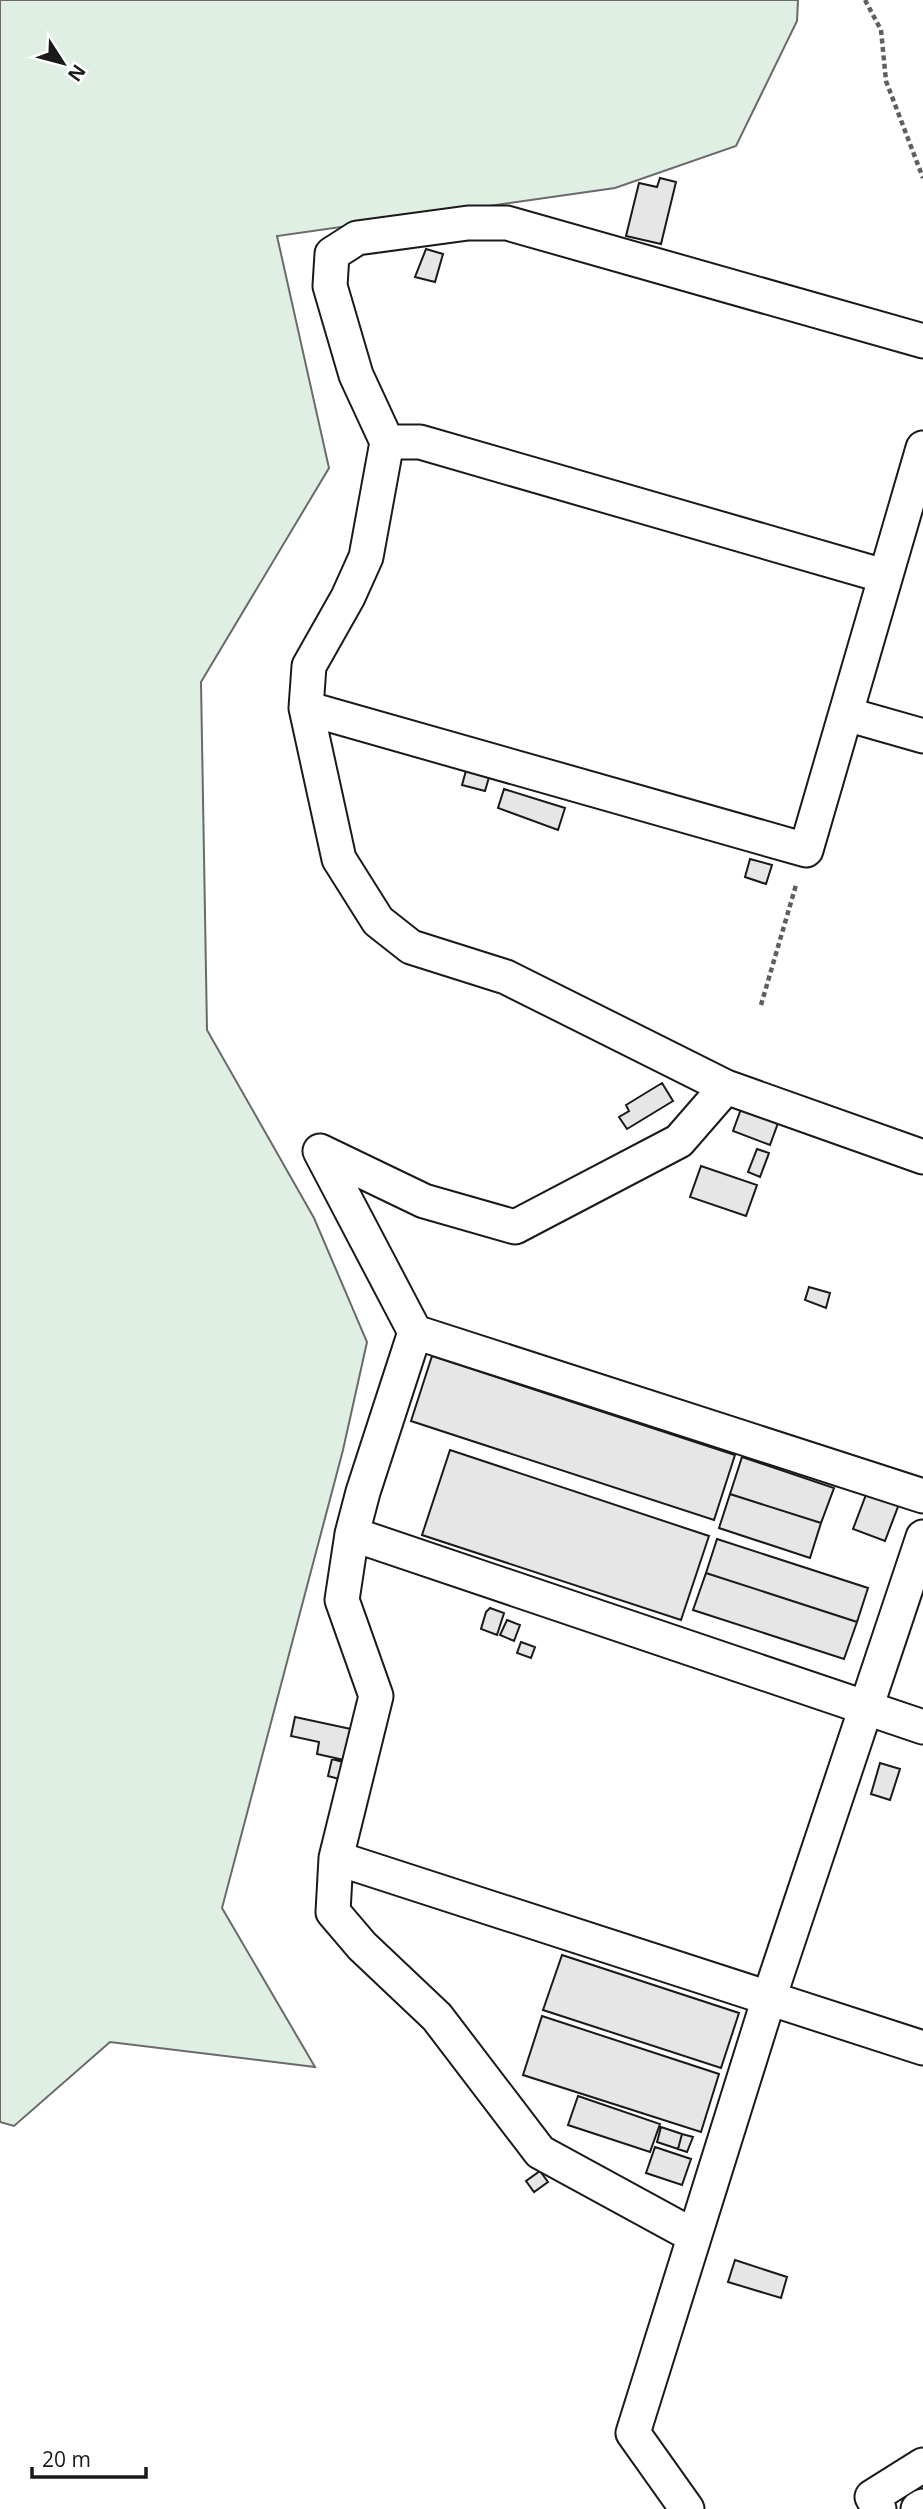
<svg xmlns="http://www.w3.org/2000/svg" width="923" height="2509" viewBox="0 0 923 2509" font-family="'Open Sans',sans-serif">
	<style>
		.green { fill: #e0efe3; stroke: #6a6a6a; stroke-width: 2 }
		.building { fill: #e6e6e6; stroke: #1a1a1a; stroke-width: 2 }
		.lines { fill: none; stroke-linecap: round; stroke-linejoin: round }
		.street-casing { stroke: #1a1a1a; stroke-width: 37 }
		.path { stroke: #5f5f5f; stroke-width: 4.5; stroke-dasharray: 5 3.5; stroke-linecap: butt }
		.street { stroke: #fff; stroke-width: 33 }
	</style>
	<rect width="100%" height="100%" fill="#fff"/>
	<path class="green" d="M0,0H798L797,21L736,146L615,188L277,236L329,468L201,682L207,1030L314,1218L367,1342L343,1450L222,1908L315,2067L110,2042L14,2126L0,2122Z"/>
	<path class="building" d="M660,178L676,182L661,244L626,236L639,183L657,187Z
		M426,249L443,254L435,282L415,277Z
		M467,767L490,774L485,791L462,785Z
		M504,789L565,808L558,830L498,808Z
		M750,859L772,865L766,884L745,877Z
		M662,1083L673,1101L627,1129L619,1117L629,1111L626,1105Z
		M741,1109L778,1123L770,1145L733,1131Z
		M757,1149L769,1153L760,1177L748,1172Z
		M701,1166L757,1185L746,1216L690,1197Z
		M809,1287L830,1293L826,1308L805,1300Z
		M432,1356L735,1455L714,1520L411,1421Z
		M450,1450L709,1536L681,1620L422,1535Z
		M742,1457L834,1488L821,1523L730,1494Z
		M867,1492L899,1504L885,1541L853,1529Z
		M730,1494L821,1523L810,1558L719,1528Z
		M717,1539L868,1588L857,1622L706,1573Z
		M706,1573L857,1622L844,1659L693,1610Z
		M490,1608L504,1613L497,1635L481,1629L486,1612Z
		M507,1620L520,1625L514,1641L500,1635Z
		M521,1642L535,1647L531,1658L517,1653Z
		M295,1717L351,1729L344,1760L317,1754L319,1742L291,1736Z
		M332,1759L343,1762L339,1779L328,1776Z
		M880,1763L900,1769L890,1800L871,1794Z
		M562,1955L739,2013L721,2068L543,2010Z
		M542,2016L719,2074L701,2132L523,2075Z
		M578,2096L660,2124L650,2152L568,2125Z
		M661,2127L682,2134L678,2149L657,2142Z
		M682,2134L693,2137L687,2152L678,2149Z
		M655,2147L691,2159L682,2185L646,2173Z
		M540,2171L548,2182L534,2192L526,2181Z
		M735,2260L787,2277L781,2298L728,2282Z"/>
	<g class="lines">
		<defs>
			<path id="street" d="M923,341L507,223H468L357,238L332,254L330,286L356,375L387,442L366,557L348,597L309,666L306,708L339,859L378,921L411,947L506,977L726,1087L923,1157
				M387,442H420L884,576
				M306,708L806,850L923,448
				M846,714L923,736
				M726,1087L679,1141L515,1227L424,1201L320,1151L415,1332L923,1496
				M415,1332L363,1492L352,1534L342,1600L376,1696L336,1858L333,1912L362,1946L437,2017L540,2152L694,2236
				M352,1534L923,1727
				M336,1858L923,2048
				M687,2509L633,2433L769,1998L923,1537
				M879,2509L872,2497L923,2465
				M918,2509L923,2506"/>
		</defs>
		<use href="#street" class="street-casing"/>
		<path class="path" d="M865,0L881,30L886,81L923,178
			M761,1005L796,885"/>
		<use href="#street" class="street"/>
	</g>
	<g transform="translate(63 63) rotate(126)" stroke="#ffffff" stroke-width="5" paint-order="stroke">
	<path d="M0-5L12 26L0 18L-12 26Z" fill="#1a1a1a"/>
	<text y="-10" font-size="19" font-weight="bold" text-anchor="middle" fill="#1a1a1a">N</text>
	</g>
	<path d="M32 2467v10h114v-10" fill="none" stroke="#1a1a1a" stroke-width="3.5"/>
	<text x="42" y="2467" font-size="21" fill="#1a1a1a" stroke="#ffffff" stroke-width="5" paint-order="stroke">20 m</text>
</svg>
